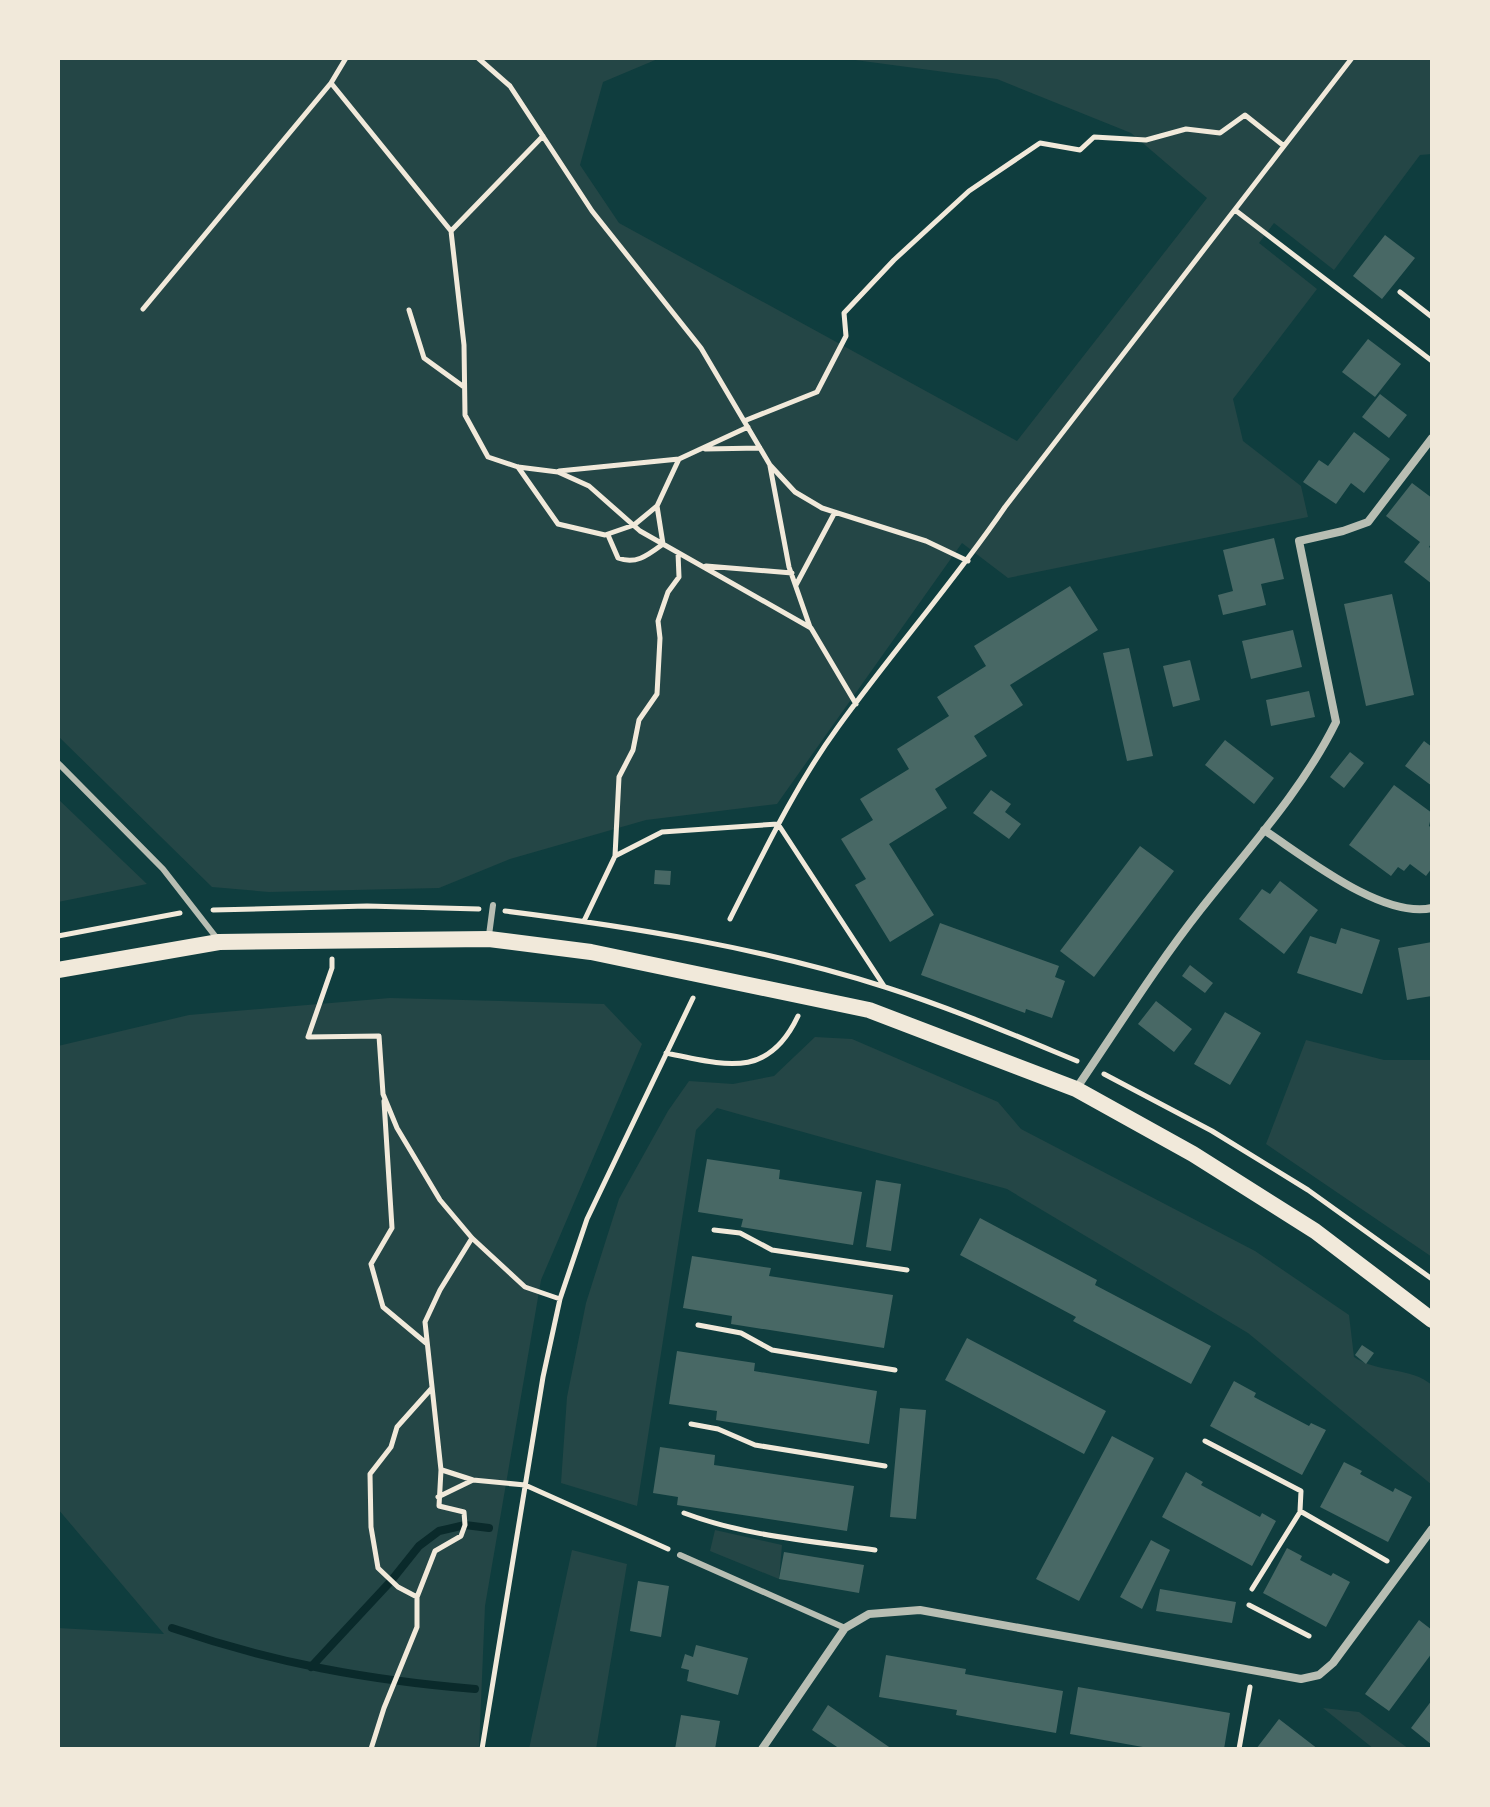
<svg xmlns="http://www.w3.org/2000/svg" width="1490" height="1807" viewBox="0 0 1490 1807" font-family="'Open Sans',sans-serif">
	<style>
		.green { fill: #244646 }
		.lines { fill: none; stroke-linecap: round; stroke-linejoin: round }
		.stream { stroke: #0a2a2b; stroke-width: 8 }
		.building { fill: #486865 }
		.path { stroke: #f1e9da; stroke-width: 5 }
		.service { stroke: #b8beb3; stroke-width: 6 }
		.minor { stroke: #b8beb3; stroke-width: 8 }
		.secondary { stroke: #f1e9da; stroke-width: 16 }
	</style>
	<rect width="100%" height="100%" fill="#0f3d3e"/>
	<path class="green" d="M58,58H660L603,82L580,165L619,223L1017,441L1207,198L1131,133L997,79L840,58H1432V154L1420,155L1334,270L1274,223L1259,243L1317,289L1233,399L1243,441L1301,486L1308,517L1008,578L962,543L777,804L646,820L510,859L439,888L269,892L212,887L58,736Z
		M58,799L147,884L58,902Z
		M390,998L604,1004L642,1044L541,1280L485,1606L479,1749H58V1628L164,1634L58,1509V1046L189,1015Z
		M815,1037L852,1039L998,1102L1021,1129L1255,1251L1349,1315L1354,1357C1377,1373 1411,1367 1432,1385V1485L1248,1333L1007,1189L717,1108L696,1130L637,1506L561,1483L567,1397L586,1303L619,1199L668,1111L689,1081L733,1084L774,1076Z
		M1306,1040L1384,1060H1432V1257L1266,1144Z
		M715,1530L782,1545L779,1579L710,1551Z
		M572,1550L627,1564L596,1749H529Z
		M1323,1708L1359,1712L1409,1749H1374Z"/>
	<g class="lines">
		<path class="stream" d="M172,1628C274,1663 367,1680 475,1689
			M311,1667L391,1581L419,1546L439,1531L465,1525L489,1528"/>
	</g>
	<path class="building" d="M1385,235L1415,258L1382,299L1353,276Z
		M1368,339L1401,364L1375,397L1342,372Z
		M1380,394L1407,415L1389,438L1362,417Z
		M1354,432L1390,459L1364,493L1351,483L1336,504L1303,482L1319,460L1328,466Z
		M1412,483L1432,498V542L1429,547L1432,549V584L1404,562L1420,542L1386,516Z
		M1274,538L1284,579L1261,584L1266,605L1223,615L1218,595L1233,591L1223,550Z
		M1070,586L1098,630L1010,685L1023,705L974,736L987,756L935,789L947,808L889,844L934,915L890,942L855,885L866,879L841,839L873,820L860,799L909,769L897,749L949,716L937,697L986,666L974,646Z
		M1392,594L1414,695L1366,706L1344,604Z
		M1293,630L1302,667L1251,679L1242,641Z
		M1129,648L1153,756L1127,761L1103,653Z
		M1190,660L1200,700L1173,707L1163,666Z
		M1309,691L1315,717L1271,726L1266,700Z
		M1225,740L1274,778L1254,804L1205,765Z
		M1424,741L1432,747V786L1405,766Z
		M1350,752L1364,763L1344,788L1330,777Z
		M1394,785L1432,813L1429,826L1432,828V868L1426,876L1410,864L1404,871L1398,867L1391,876L1349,845Z
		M991,790L1011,804L1005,812L1021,824L1009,839L973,813Z
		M1140,846L1174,871L1094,977L1060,951Z
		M655,870L671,871L670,885L654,884Z
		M1280,881L1318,910L1284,954L1239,919L1262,889L1270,894Z
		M940,923L1059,966L1055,977L1065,981L1052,1018L1026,1009L1025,1013L921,975Z
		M1341,928L1380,940L1362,994L1297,973L1310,936L1336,944Z
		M1432,942V996L1407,1000L1398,948Z
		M1190,965L1213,983L1205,993L1182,976Z
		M1156,1001L1192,1029L1174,1052L1138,1024Z
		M1225,1012L1261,1033L1230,1085L1194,1064Z
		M707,1159L780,1170L779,1179L862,1192L853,1245L741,1227L743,1219L698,1212Z
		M876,1180L901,1184L891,1251L866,1247Z
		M980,1218L1097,1280L1095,1285L1211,1346L1191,1384L1073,1321L1076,1317L960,1255Z
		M692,1256L771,1268L769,1276L893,1295L884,1348L731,1324L732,1316L683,1308Z
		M967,1338L1106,1411L1084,1454L945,1380Z
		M1362,1345L1374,1353L1366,1364L1355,1355Z
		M677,1351L755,1363L754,1371L877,1391L869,1444L716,1420L717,1411L669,1404Z
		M1234,1381L1256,1393L1254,1397L1309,1426L1311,1423L1326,1430L1302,1475L1210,1426Z
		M900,1408L926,1410L916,1519L890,1517Z
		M1112,1436L1154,1458L1079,1601L1036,1579Z
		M660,1447L715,1455L714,1465L854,1486L847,1531L677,1505L678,1497L653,1493Z
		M1344,1462L1362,1471L1360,1474L1393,1492L1395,1488L1412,1497L1388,1542L1320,1507Z
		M1186,1472L1203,1482L1201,1485L1260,1517L1262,1513L1276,1521L1252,1566L1162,1517Z
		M1151,1540L1170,1550L1142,1609L1120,1597Z
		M1287,1548L1302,1556L1300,1560L1331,1576L1333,1573L1350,1582L1326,1627L1263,1593Z
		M784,1552L864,1565L859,1593L779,1579Z
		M638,1581L669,1586L661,1637L630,1631Z
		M1160,1589L1236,1602L1232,1623L1156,1611Z
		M1419,1620L1432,1630V1653L1389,1711L1365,1694Z
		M696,1645L748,1658L738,1695L687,1681L689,1670L681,1668L685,1654L693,1657Z
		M886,1655L966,1669L965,1674L1063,1691L1056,1733L956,1715L957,1710L879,1697Z
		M1078,1687L1230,1713L1224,1749H1154L1070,1734Z
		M1432,1700V1745L1411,1728Z
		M828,1705L892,1749H840L812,1730Z
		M681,1715L720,1721L715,1749H675Z
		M1279,1719L1318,1749H1256Z"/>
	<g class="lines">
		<path class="path" d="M346,58L331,83L451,231L464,345L465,415L488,457L518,467L558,472L589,486L640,531L811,628L856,704
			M478,58L510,86L592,211L701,348L770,465L795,492L822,508L926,541L968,561
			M1235,210L1432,361
			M451,231L543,136
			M1400,292L1432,317
			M143,309L331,83
			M409,310L424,358L464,387
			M744,421L817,392L846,336L844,313L894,260L969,191L1040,143L1080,150L1094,137L1146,140L1186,129L1220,133L1245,115L1284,146
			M705,449L760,448
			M770,466L789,567L810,627
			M518,467L558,524L605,535L634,525L657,506L679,459L748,427
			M559,471L679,459
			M608,535L618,558C636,565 648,555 663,544L657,506
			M706,566L792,573
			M796,585L835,512
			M615,856L619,777L633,750L639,720L657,694L660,638L658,621L668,592L679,577L678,553
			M213,910L367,906L479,909
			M505,911C633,927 762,948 885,987C951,1008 1014,1035 1077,1061
			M730,919C763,854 795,786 838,727C892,652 953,583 1005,507L1352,58
			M584,921L615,856L662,832L778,824L884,986
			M58,936L180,913
			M332,959V968L308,1037L379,1036L383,1094L397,1128L440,1200L472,1238L525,1287L560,1299
			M666,1053C725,1065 768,1080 798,1016
			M1104,1074L1212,1131L1308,1190L1432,1279
			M384,1101L392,1228L371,1264L383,1307L426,1343
			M714,1230L740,1233L772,1250L907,1270
			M698,1325L741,1333L772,1350L895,1370
			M691,1424L718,1429L755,1445L885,1466
			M1205,1441L1301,1491L1300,1511L1387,1561
			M442,1470L473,1480L525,1485L668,1549
			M438,1497L473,1480
			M684,1513C745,1536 811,1541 875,1550
			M1252,1589L1300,1512
			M417,1597L398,1587L378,1568L371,1527L370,1474L391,1447L397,1427L431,1389
			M1249,1605L1309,1636
			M371,1749L384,1708L417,1627V1597L435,1551L461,1536L465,1525L464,1512L439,1506L441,1470L425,1322L440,1290L472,1238
			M482,1749L543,1377L560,1299L587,1219L693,998
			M1239,1749L1250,1687"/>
		<path class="service" d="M58,763L163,869L219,941
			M489,935L493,905
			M680,1555L845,1628"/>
		<path class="minor" d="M1264,830C1305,857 1382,919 1432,908
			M1076,1089C1117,1029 1156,966 1201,909C1248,849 1302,791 1336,722L1299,541L1343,531L1368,522L1432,438
			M762,1749L845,1628L869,1614L920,1610L1301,1679L1319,1675L1333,1663L1432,1529"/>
		<path class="secondary" d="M58,970L219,942L489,939L591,952L869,1010L1076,1089L1193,1154L1315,1231L1432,1320"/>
	</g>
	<rect width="1490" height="1807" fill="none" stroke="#f1e9da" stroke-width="120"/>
</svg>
